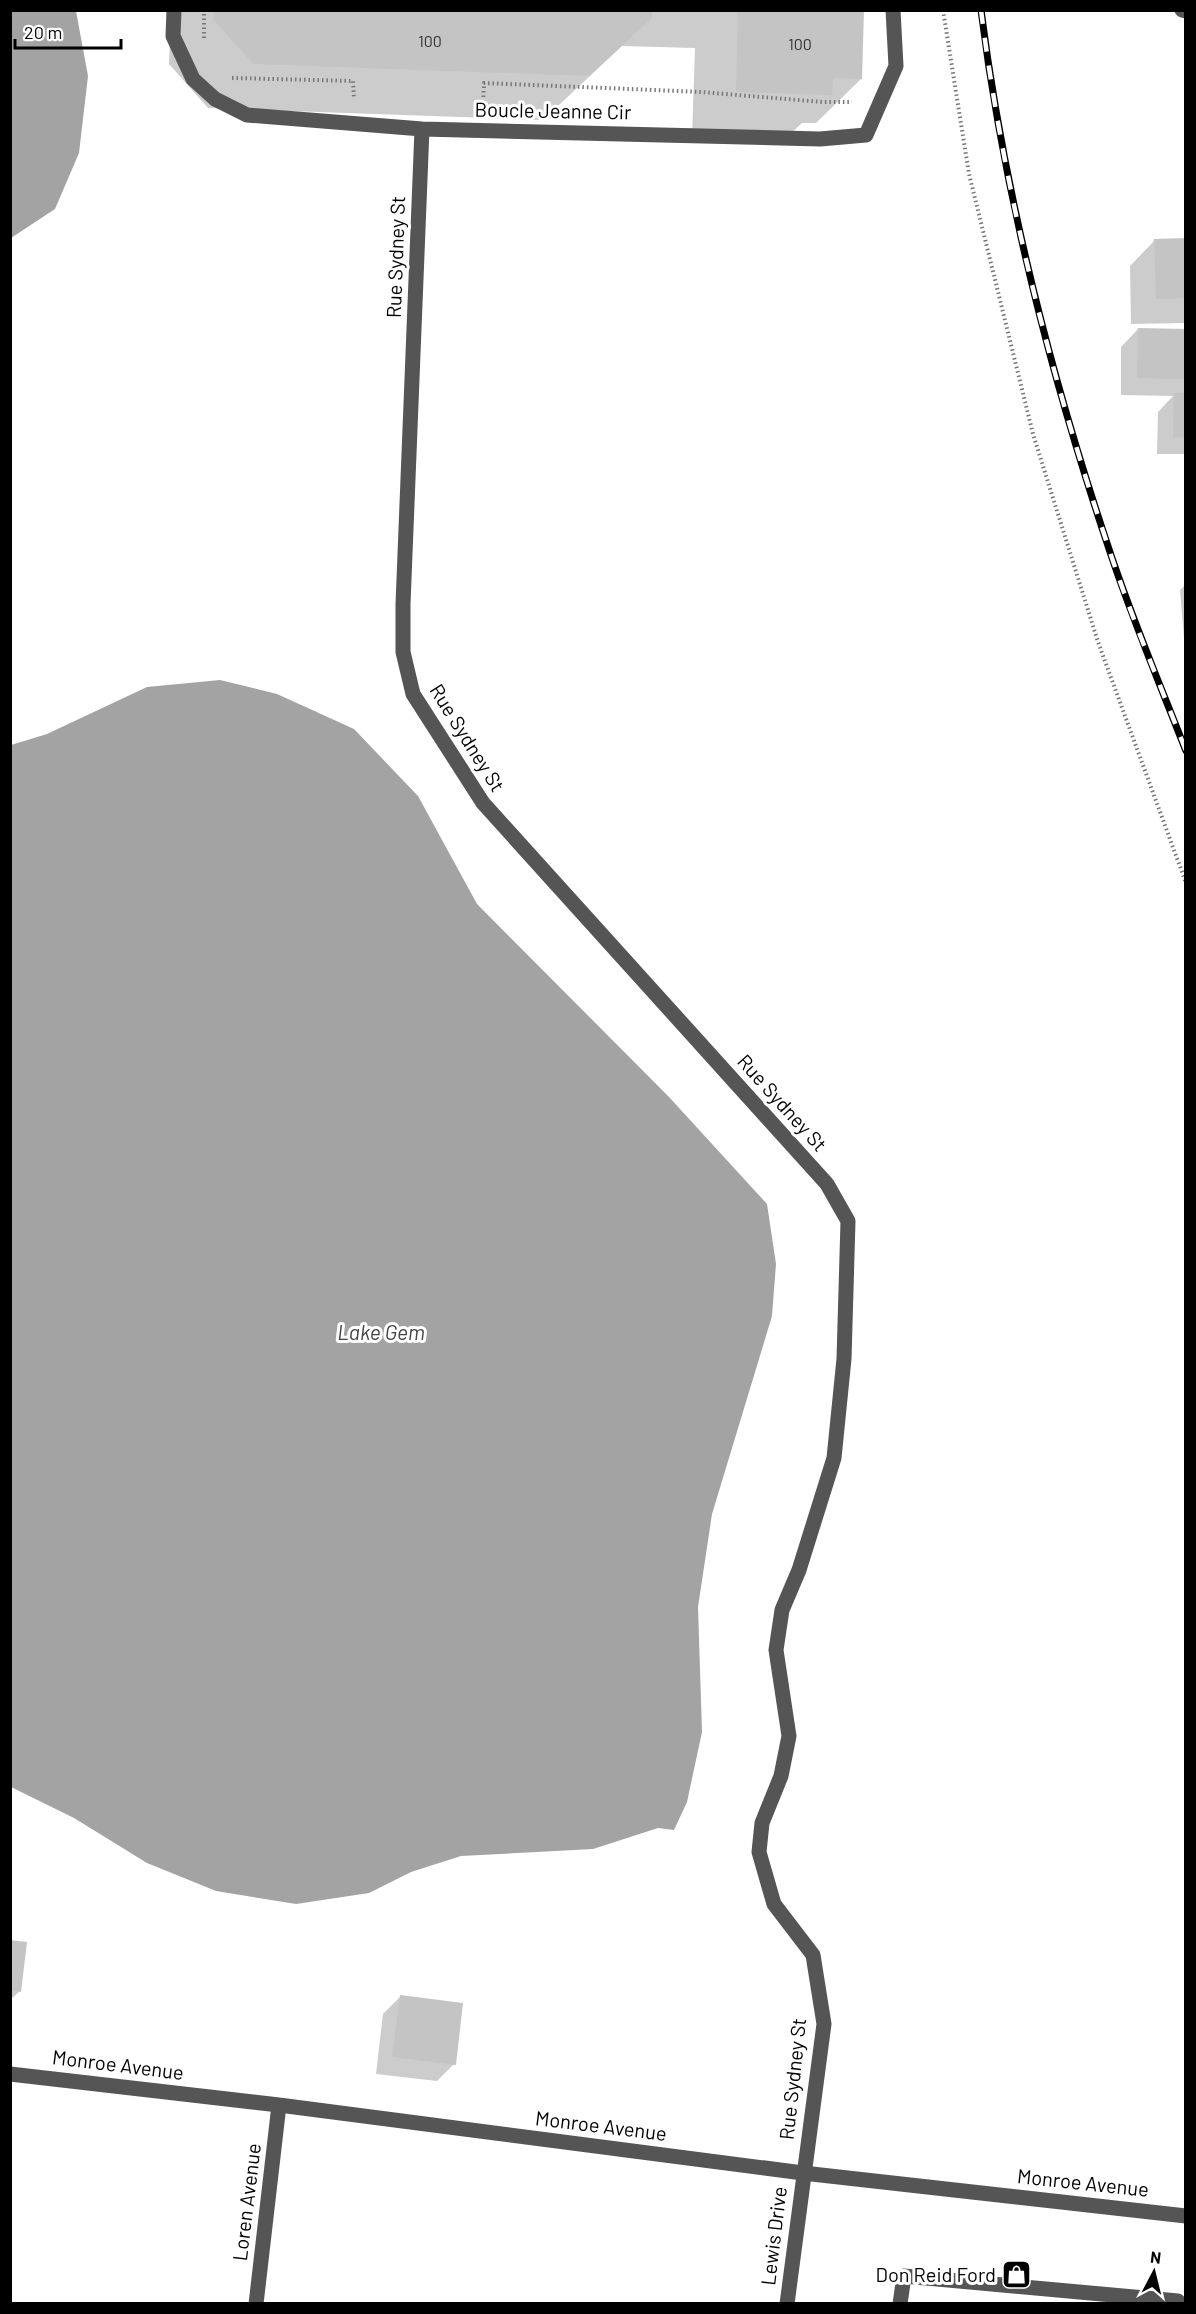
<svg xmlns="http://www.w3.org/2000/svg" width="1196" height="2314" viewBox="0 0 1196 2314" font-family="Barlow,sans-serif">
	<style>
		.water { fill: #a3a3a3 }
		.shadow { fill: #0003 }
		.building { fill: #c4c4c4 }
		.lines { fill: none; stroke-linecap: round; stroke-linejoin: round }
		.path { stroke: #777; stroke-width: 4; stroke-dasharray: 1.5 3; stroke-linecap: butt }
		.minor { stroke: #555; stroke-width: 15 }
		.rail-casing { stroke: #000; stroke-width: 7 }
		.rail { stroke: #fff; stroke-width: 4.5; stroke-dasharray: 14; stroke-linecap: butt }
		.labels { text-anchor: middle; stroke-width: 6; stroke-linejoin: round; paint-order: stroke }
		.number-label { font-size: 16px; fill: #313131 }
		.street-label { font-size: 20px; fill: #000; stroke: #fff }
		.poi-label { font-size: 20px; fill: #000; stroke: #fff; text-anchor: end }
		.water-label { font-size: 21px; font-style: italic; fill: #444; stroke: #fff }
	</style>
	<rect width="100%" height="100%" fill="#fff"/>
	<path class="water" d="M10,11H76L88,76L79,153L55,209L11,238Z
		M220,680L277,694L354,729L418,796L477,904L669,1097L767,1204L776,1264L772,1316L712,1514L698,1607L702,1732L687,1802L674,1830L658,1828L593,1849L461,1856L411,1872L369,1893L296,1904L216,1891L147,1863L74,1818L11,1787V745L47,734L147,687Z"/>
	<path class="shadow" d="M171,10H863L861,79L816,123H802L786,138L692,136L695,48L622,46L543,120L208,108L169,64Z
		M1155,240H1186V323L1131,324L1130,266Z
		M1138,329L1186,330V391L1182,395H1186V454H1157L1158,412L1173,396L1121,395V347Z
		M1186,584V651H1185L1180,590Z
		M10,1942L20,1991L10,2000Z
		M400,1997L454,2064L437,2081L376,2074L383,2014Z"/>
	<path class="building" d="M213,10H652V18L589,76L253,64L213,19Z
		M738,10H864L862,79L833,78L832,95L736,92Z
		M1186,238V298L1156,299L1154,239Z
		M1138,328L1186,329V379L1137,378Z
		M1174,393H1186V438L1173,437Z
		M10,1940L27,1942L21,1992L10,1990Z
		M400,1995L463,2003L456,2065L392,2057Z"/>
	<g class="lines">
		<path class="path" d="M943,10L969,174L1033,434L1098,642L1186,883
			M204,38V10
			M232,78L353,81L354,99
			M483,106L484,83L702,92L822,102H852"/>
		<path class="minor" d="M174,10L173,36L193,79L215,99L247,115L422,129L820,139L866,135L896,66L893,10
			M1182,10L1186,11
			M422,129L403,604V652L413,694L483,803L827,1184L848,1221L844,1359L834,1458L799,1570L782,1610L776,1650L789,1736L781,1776L762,1823L759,1852L774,1904L813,1955L824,2024L787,2304
			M10,2074L279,2105L803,2173L1186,2216
			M256,2304L279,2105
			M900,2304L904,2276L1178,2301V2304"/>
		<defs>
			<path id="rail" d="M981,10C1004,192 1049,370 1107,543C1130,614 1159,682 1186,751"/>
		</defs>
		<use href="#rail" class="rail-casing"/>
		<use href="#rail" class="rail"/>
	</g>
	<defs>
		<symbol id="shop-square" viewBox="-11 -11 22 22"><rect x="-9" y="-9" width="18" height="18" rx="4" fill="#000" stroke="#fff"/><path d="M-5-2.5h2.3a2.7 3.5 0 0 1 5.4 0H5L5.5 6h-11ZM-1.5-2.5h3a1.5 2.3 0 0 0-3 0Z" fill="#fff"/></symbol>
	</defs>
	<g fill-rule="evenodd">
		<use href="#shop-square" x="1000" y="2258" width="33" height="33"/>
	</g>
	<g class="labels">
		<g class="number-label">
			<text x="430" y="47">100</text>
			<text x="800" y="50">100</text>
		</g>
		<g class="street-label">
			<text transform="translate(553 111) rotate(1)" y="7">Boucle Jeanne Cir</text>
			<text transform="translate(396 257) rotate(-88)" y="7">Rue Sydney St</text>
			<text transform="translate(467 738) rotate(58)" y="7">Rue Sydney St</text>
			<text transform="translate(782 1103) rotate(48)" y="7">Rue Sydney St</text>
			<text transform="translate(118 2065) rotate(7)" y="7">Monroe Avenue</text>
			<text transform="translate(793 2079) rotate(-84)" y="7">Rue Sydney St</text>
			<text transform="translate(601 2126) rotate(7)" y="7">Monroe Avenue</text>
			<text transform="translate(1083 2183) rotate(6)" y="7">Monroe Avenue</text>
			<text transform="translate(247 2202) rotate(-83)" y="7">Loren Avenue</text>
			<text transform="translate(774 2236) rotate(-83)" y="7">Lewis Drive</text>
		</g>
		<g class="poi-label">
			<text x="996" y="2282">Don Reid Ford</text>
		</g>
		<g class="water-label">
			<text x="381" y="1340">Lake Gem</text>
		</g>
	</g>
	<rect width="1196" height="2314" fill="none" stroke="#000000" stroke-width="24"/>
	<g transform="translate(1154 2272) rotate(7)" stroke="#ffffff" stroke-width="4.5" paint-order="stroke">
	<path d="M0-4.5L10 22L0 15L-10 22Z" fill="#000000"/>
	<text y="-9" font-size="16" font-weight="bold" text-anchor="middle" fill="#000000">N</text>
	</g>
	<path d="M15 39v9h106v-9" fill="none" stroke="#000000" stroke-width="3"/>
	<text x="24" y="39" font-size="18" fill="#000000" stroke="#ffffff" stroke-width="4.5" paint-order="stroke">20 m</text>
</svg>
